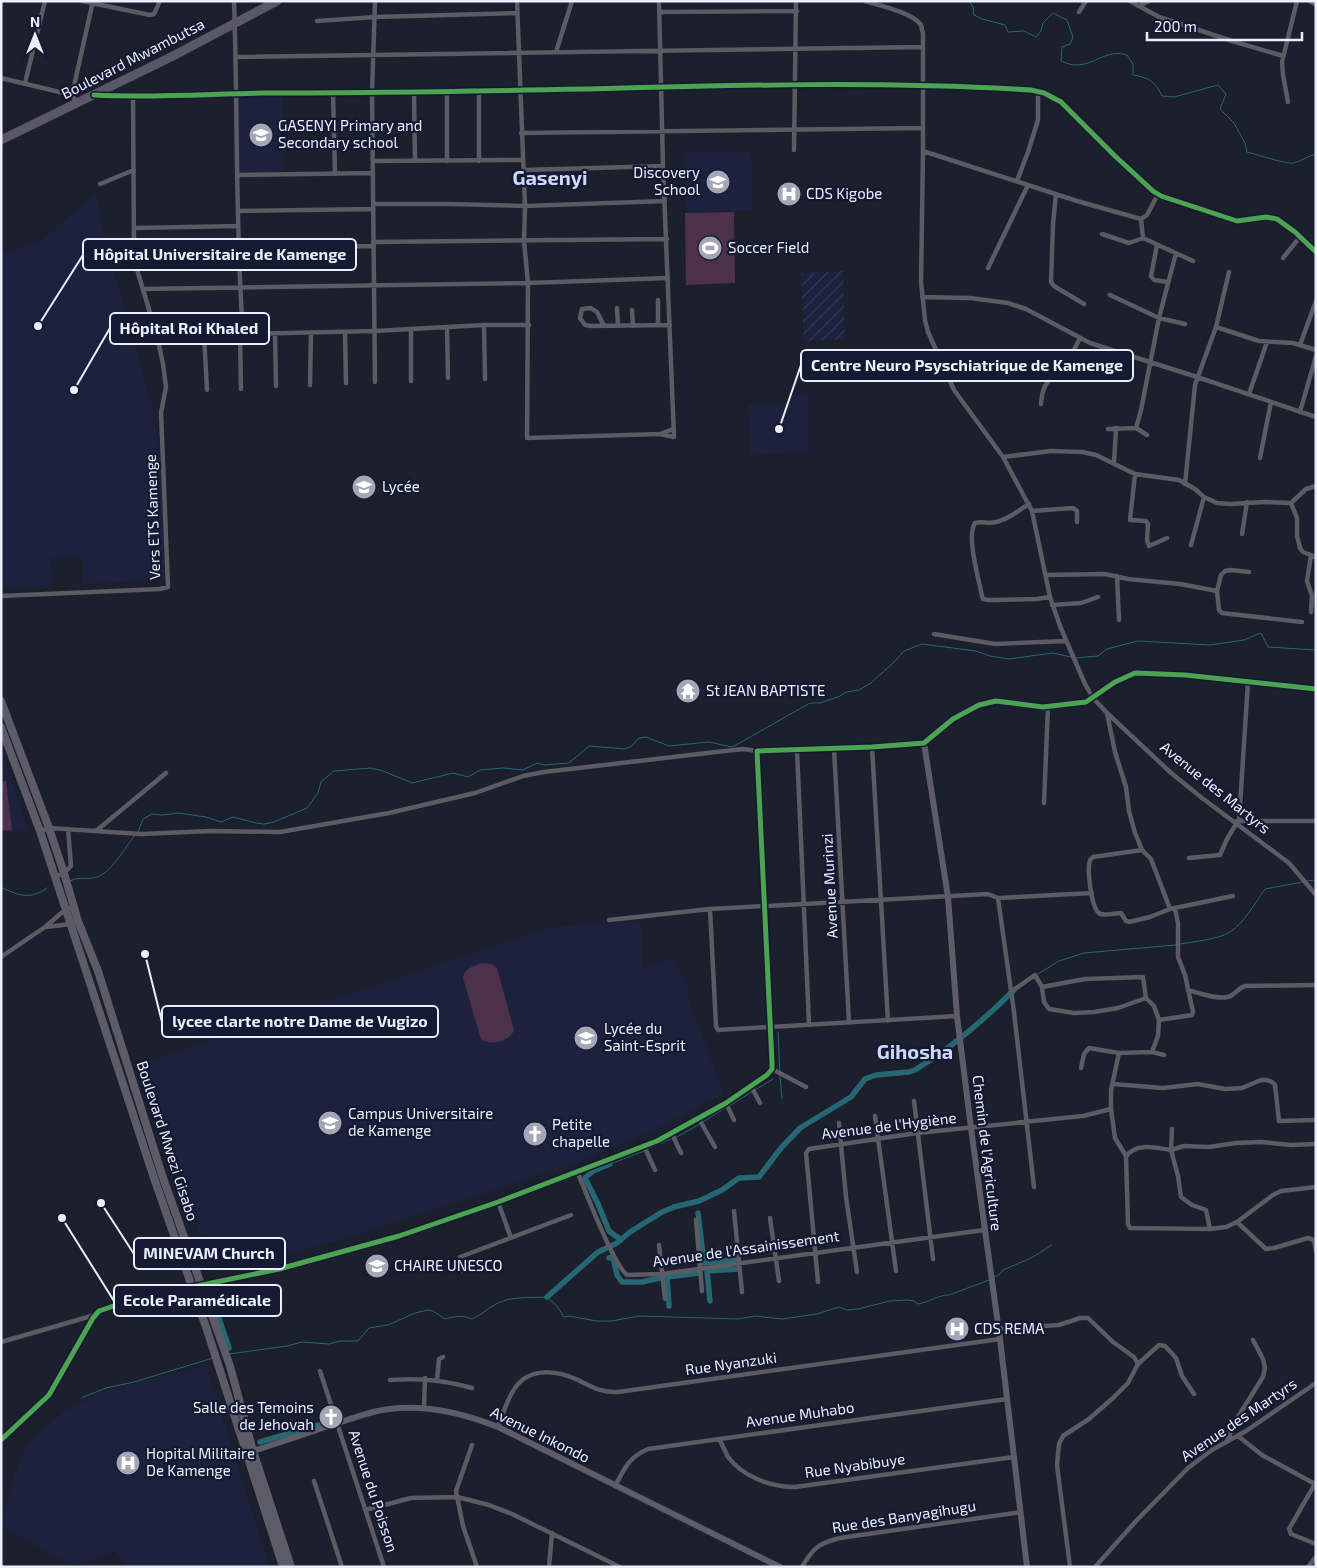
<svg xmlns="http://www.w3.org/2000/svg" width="1317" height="1568" viewBox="0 0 1317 1568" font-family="'Exo 2',sans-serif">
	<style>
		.built { fill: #1c223e }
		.industrial { fill: url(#industrial-furrows) }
		.green { fill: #4d3049 }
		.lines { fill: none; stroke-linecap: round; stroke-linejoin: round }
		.stream { stroke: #266774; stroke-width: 1 }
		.canal { stroke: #266774; stroke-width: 5.5 }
		.street { stroke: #5c5a62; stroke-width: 4.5 }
		.secondary { stroke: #5e5c68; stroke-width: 6 }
		.primary { stroke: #5d5b68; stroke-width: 8 }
		.highway { stroke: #5a5866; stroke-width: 9 }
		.cycleway-casing { stroke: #151a33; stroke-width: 8 }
		.cycleway { stroke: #4ca352; stroke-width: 5 }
		.labels { text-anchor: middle; stroke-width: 4.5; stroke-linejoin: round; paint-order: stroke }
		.street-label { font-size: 15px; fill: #ebeffd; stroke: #151a33 }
		.poi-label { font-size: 15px; fill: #ebeffd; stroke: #151a33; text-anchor: start }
		.district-label { font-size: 20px; font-weight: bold; fill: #cfd8fa; stroke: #151a33 }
		.leader { fill: none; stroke: #ebeffd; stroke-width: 2 }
		.callout-dot { fill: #ebeffd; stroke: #151a33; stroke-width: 2 }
		.callout { fill: #151a33; stroke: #ebeffd; stroke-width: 2 }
		.callout-label { font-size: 16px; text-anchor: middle; font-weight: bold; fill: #ebeffd }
	</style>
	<defs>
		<pattern id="industrial-furrows" width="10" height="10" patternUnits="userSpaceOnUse" patternTransform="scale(1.25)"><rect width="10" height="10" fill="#1c223e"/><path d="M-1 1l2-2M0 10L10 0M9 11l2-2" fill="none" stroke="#323851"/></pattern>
	</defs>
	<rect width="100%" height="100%" fill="#1c1f2c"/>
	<path class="built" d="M283,98L284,172H239L238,99Z
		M751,151L753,210L686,213L683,153Z
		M95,193L99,204L100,218L108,244L117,283L153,409L162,471L165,580L83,584L82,557L51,558L52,586L1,589V254L41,241Z
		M808,393L809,453L750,455L748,404L789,403V394Z
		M1,748L28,830L1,833Z
		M641,921L642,966L645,968L675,958L687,986L690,1003L724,1094L642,1136L565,1167L351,1237L214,1274L142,1064L443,962L551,927Z
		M961,1316L966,1342L953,1344L949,1317Z
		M206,1366L270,1567H126L115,1551L73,1566L1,1527V1514L23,1451L37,1435L63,1412L103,1392V1391Z"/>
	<path class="industrial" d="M843,271L845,339L804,341L801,273Z"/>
	<path class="green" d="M734,212L735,283L686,285L685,213Z
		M6,781L12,830L1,831V782Z
		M482,963L491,964L497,968L514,1030C510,1042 490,1046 481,1039L463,978C465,968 473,966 482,963Z"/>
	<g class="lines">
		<path class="stream" d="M969,1L973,7L974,15L982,19L1005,25L1008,32L1024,31L1036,37L1041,31L1043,23L1053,13L1067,20L1073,37L1070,44L1062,47L1061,61C1089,75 1101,47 1127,55L1133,64V75C1148,77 1156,82 1162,96L1174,97L1218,85L1226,94L1220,109L1234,123L1245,143L1247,152C1255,154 1289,165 1294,163C1301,161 1308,156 1316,154
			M1075,658L1098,656L1107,649L1138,641L1210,645L1244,640L1261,633L1268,647L1316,650
			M138,832L143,819L152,814L163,815L179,813L206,817L221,822L233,817L256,823L264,824L274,822L307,808L318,793L321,782L334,771L371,768L383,771L412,783L453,773L468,777L480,770L503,768L523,770L537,763L544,765L569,763L589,746L625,749L632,746L639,738L646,737L669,746L709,742L732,747L736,745L810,703H820L840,696L846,692L859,690L871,683L894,662L904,651L922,644L976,651L990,656L1009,659L1053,653L1071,657
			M70,881C79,876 88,880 97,877C112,872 126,846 135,835
			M1307,881L1316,880
			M1,887C18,896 31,900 47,888
			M1180,944C1192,942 1220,939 1230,932C1245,922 1255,903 1265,889L1303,882
			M1038,974L1059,961L1084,953L1176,945
			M778,1032L780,1072
			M780,1076L782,1099
			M729,1106L773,1079
			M703,1122L725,1108
			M675,1138L700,1124
			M647,1149L671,1139
			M610,1164L644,1151
			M532,1192L571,1178
			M424,1231L458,1219
			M462,1273L457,1265L458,1262L464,1258
			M994,1277L1000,1274L1003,1270L1031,1258L1052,1245
			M210,1288L239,1280
			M229,1354L287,1346L302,1342L329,1344L340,1341H358L369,1328L388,1325L415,1313L428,1310L433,1311L445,1319C455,1316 462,1315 472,1319C481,1315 487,1309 496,1304C510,1296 531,1298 547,1297L557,1306L564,1317L569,1316L597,1321H611L640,1316L738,1319L755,1316L782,1319L817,1314L839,1307L847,1310L858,1309L890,1301L908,1300L914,1301L918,1304C929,1302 938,1295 949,1295L989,1280
			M81,1398L106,1388L134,1382L213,1358"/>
		<path class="canal" d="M610,1164L593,1171L585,1178L598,1204L609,1231L621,1240
			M698,1213L704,1263L735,1260
			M609,1258L613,1257L617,1275L622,1282H642L660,1278
			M210,1292L229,1348
			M547,1297L598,1252L617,1243L630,1232L662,1212L674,1207L699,1201L722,1190L739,1178L759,1177L781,1148L800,1128L851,1097L865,1079L876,1075L909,1072L915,1070C951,1048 984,1020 1014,990
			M710,1301L707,1271L738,1269
			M669,1306L667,1277L699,1273
			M260,1442L333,1421"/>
		<path class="street" d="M82,1L150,15L154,14L160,1
			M234,1C238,112 235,223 243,334
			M375,1L372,93L375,382
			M517,1L525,206L524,241L528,283L527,438L660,434L674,437L663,166L659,1
			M865,1C878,5 914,13 921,25C922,28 922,31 923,33V151L921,282L925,320L928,332L954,390L1003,457L1032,511L1050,597L1060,626L1085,684L1093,698L1107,713L1170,772L1202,798L1289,863L1316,895
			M1130,1L1159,17L1232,41L1283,56
			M1138,6L1149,1
			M660,12L797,11
			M1079,12L1086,1
			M317,21L375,17L517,13
			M556,52L572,1
			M236,57L923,47
			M1,78L72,95
			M25,83L45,1
			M447,92V161
			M479,92V161
			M333,93L335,173
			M414,93L415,161
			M98,95C155,98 211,94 267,93C375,93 483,91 591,89C737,85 884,81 1031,90L1044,93L1061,102L1115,156L1153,191L1161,196L1237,221L1266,217L1277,219L1295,232L1316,252
			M1288,102L1283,75L1282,62L1297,1
			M77,103L72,95L93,1
			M521,133L923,128
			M794,150L796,1
			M923,151L1077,201L1141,219L1147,215L1158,194
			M373,161L523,160
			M523,170L663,166
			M237,175L373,173
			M1017,181L1028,152L1038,120V92
			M100,184L134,170
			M1056,194L1053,224L1051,282L1054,286L1084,304
			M373,204H450L525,206L665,201
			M238,211L373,209
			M1141,219L1143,238L1193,261
			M134,228L238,226
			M1102,234L1129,243L1143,238
			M373,242L667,239
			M1157,245L1151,276L1154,280L1168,282
			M134,249L373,246
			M1283,258L1300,237
			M988,268L1028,185
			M143,289L528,283L668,278
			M1110,295L1159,318L1185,324
			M922,297L970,298L1008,303L1026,309L1090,343L1197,377L1316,417
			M658,300V325
			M617,308L618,326
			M632,310L633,326
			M484,325L485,379
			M604,326L597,312L591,308L582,309L580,318L585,325L591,326L670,325
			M447,327L448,378
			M1216,327L1229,272
			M411,329V381
			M345,332L346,383
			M275,333L276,386
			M240,334L241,389
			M204,335L207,390
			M157,336L375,331L484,325H529
			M1300,345L1316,301
			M310,385L311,333
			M1249,394L1267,342
			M1041,404C1043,377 1053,381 1066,362C1072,355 1076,346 1080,338
			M1300,412L1316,356
			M1136,428L1141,410L1159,318L1176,253
			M1108,429L1136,428L1147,435
			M660,434L673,429
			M1003,457L1051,451L1082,452L1096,455L1135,474L1179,480L1195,489L1204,497L1217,503L1230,504L1265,502L1291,503L1306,489L1316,486
			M1260,458L1271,402
			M1114,463L1116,428
			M1135,474L1130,520L1146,521L1148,524L1147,540L1149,546L1167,538
			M1185,484L1195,385L1216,327L1259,341L1293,343L1316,350
			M1291,503L1297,518V536L1300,548L1303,552L1316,557
			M1029,504C1019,510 1008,520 996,522C989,524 982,521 975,523C966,537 979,579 982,596L983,599L989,600L1037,599L1050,597
			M1032,511L1073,508L1077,511V522
			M1242,534L1247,502
			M1191,545L1204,497
			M1311,555L1307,581L1312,596L1311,612
			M1046,575L1105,574L1128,579L1180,584L1217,591L1221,575L1225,571L1231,570L1249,572
			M1117,576L1119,620
			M1217,591L1219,610L1222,613L1302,622
			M1,596L160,589L168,587L161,413L166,387L163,364L157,336L138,273L134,249L133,97
			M1052,605L1081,603L1098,597
			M934,634L995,644L1066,641
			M1107,713L1115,752L1126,787L1129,811L1135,833L1142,850L1151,859L1170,909
			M924,743L953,719L979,705L996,701L1043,707L1086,702L1115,682L1135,673L1185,675L1316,689
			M872,747L888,1021
			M834,749L849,1022
			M797,750L809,1024
			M1044,803L1048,706
			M1237,821H1316
			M1239,821L1248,682
			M40,831L49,828L141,834L211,831L280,832L389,813L475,793L523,776L544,772L716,752L743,749L757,751
			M96,831L166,773
			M1142,850L1093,857L1090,860C1087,869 1091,912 1101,914C1107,916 1115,913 1121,913L1126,921L1129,922L1150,917L1170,909L1233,896
			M1189,858L1220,855L1227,839L1236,824
			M55,877L64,873L71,866L68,829
			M998,898L1092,893
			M710,909L716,1026L718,1030L957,1016
			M609,920L710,909L988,894L998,898L1014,1012L1034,1187
			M46,927L71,924
			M1,957L45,927L65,910L74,907
			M1042,987L1085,979L1143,977L1146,998L1154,1006L1159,1020L1158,1036L1152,1052L1164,1055
			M1188,990C1198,993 1224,1002 1232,995C1237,992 1239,988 1245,986L1316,985
			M1012,991L1035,975L1042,987L1044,1002L1049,1009L1074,1013L1094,1012L1118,1008L1146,998
			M1159,1020L1192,1015L1193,1012L1185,975L1178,957V923L1175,909
			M1119,1053L1111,1090V1109L1115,1138L1126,1156L1128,1224L1130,1228L1210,1229L1226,1227L1237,1222L1273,1195L1281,1191L1316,1187
			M1081,1068L1084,1054L1089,1048L1119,1053L1152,1052
			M772,1069L806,1087
			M1113,1084L1163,1088L1198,1084L1225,1089L1242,1088L1261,1080H1267L1272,1082L1275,1085L1279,1121L1316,1120
			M751,1086L760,1103
			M914,1101L933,1259
			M726,1103L734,1120
			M875,1116L896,1271
			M699,1119L715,1147
			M839,1123L846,1197L857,1272
			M672,1134L681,1153
			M644,1146L655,1170
			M1126,1156C1137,1142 1156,1148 1171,1150L1172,1129
			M577,1171C586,1192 613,1264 627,1275L662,1274L984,1230
			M498,1202L511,1238
			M734,1211L742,1292
			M770,1218L779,1281
			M696,1220L702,1291
			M1237,1222L1266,1249L1274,1248L1308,1238L1314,1240L1316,1251
			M1210,1229L1206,1210L1192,1205L1181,1197L1178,1176L1171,1150L1184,1146L1209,1147L1236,1143L1261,1142L1291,1145L1316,1144
			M659,1245L665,1299
			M460,1257L571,1215
			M818,1282L806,1153L809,1149L917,1133L1083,1116L1111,1109
			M998,1329L1059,1325L1080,1318H1088L1113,1342L1134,1357L1138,1364
			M1,1342L95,1315
			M320,1371L384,1567
			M390,1380C420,1378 443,1380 472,1388
			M437,1380L439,1359L443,1357
			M424,1408L425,1378
			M498,1427C503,1414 507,1399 515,1388C530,1366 558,1371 578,1380C592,1387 602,1393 618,1392L1000,1339
			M1238,1436L1262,1455L1315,1484
			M719,1439C722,1444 725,1451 728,1457C743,1477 771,1487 795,1487L1014,1457
			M1227,1441L1236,1420L1263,1377L1265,1368L1263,1359L1253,1340
			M472,1445L456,1491L463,1526L477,1567
			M314,1481L342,1567
			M1316,1482L1289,1529L1291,1534L1316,1544
			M615,1486C625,1468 628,1458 648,1449L1007,1399
			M365,1510L411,1498L457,1497L489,1505L512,1514L620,1567
			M1,1566L2,1567
			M549,1567L552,1533
			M802,1567C813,1548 819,1543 840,1538L1021,1512
			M1070,1567L1057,1465L1059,1444L1063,1436L1089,1419L1113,1398L1128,1383L1138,1364L1159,1345L1165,1346L1176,1358L1182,1376L1194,1394
			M1095,1567L1137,1520L1188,1468L1212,1450L1246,1431L1316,1383
			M1308,1567L1316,1557"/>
		<path class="secondary" d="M1311,1L1316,4
			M1,1440L49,1395L93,1318L99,1311L163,1289L192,1287L279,1269L399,1236L498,1202L657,1141L726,1103L767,1075L772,1069V1062L757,751L872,747L924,743L948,897L957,1016L971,1128L1000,1339L1027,1567
			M250,1452C278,1443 306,1434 334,1424C352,1419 370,1411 389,1409C426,1404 463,1413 498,1427L780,1567"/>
		<path class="primary" d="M1,701L49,828L64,873L78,921L98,971L162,1175L230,1366L253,1451L291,1567
			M1,727L40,831L154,1178L207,1330L283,1567"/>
		<path class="highway" d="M1,140L171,57L277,1"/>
		<defs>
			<path id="cycleway" d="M94,95C151,98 207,94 264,93C372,93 480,91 589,89C736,85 884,81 1031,90L1044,93L1061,102L1115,156L1153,191L1161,196L1237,221L1266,217L1277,219L1295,232L1316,252
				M1,1440L49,1395L93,1318L99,1311L163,1289L192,1287L279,1269L399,1236L498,1202L657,1141L726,1103L767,1075L772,1069V1062L757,751L872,747L924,743L953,719L979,705L996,701L1043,707L1086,702L1115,682L1135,673L1185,675L1316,689"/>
		</defs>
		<use href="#cycleway" class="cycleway-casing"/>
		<use href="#cycleway" class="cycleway"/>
	</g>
	<defs>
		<symbol id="school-disc" viewBox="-11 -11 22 22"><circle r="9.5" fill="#a3a6b4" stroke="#151a33"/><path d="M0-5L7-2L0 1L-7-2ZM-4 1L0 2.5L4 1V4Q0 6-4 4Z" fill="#fff"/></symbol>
		<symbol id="hospital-disc" viewBox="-11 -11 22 22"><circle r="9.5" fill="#a3a6b4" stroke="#151a33"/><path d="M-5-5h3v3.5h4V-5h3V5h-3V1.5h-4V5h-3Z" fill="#fff"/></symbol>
		<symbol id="stadium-disc" viewBox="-11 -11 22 22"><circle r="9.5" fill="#a3a6b4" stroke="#151a33"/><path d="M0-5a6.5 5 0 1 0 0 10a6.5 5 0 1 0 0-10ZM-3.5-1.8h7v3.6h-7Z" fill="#fff"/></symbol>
		<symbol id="temple-disc" viewBox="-11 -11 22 22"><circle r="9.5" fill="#a3a6b4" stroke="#151a33"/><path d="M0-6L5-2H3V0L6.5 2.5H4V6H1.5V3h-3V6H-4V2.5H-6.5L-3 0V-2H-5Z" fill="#fff"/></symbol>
		<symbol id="university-disc" viewBox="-11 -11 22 22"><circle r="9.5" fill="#a3a6b4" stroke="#151a33"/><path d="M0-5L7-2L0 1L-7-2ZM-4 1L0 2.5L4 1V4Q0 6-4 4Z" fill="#fff"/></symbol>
		<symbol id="church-disc" viewBox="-11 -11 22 22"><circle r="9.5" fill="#a3a6b4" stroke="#151a33"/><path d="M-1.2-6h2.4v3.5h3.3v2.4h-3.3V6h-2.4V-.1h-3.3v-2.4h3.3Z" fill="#fff"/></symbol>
	</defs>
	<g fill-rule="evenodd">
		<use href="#school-disc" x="247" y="121" width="28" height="28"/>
		<use href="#school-disc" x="704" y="168" width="28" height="28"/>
		<use href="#hospital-disc" x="775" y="180" width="28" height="28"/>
		<use href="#stadium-disc" x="696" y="234" width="28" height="28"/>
		<use href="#school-disc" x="350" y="473" width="28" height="28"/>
		<use href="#temple-disc" x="674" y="677" width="28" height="28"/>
		<use href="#school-disc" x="572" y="1024" width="28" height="28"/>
		<use href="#university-disc" x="316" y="1109" width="28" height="28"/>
		<use href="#church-disc" x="521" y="1120" width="28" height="28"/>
		<use href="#university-disc" x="363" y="1252" width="28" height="28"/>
		<use href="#hospital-disc" x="943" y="1315" width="28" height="28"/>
		<use href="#church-disc" x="317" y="1403" width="28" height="28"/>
		<use href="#hospital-disc" x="114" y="1449" width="28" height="28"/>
	</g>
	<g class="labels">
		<g class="street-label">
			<text transform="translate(133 59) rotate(-27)" y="5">Boulevard Mwambutsa</text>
			<text transform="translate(153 517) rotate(-92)" y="5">Vers ETS Kamenge</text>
			<text transform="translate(1215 788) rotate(39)" y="5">Avenue des Martyrs</text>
			<text transform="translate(830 886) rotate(-93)" y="5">Avenue Murinzi</text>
			<text transform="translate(889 1126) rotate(-7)" y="5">Avenue de l'Hygiène</text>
			<text transform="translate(167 1141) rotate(72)" y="5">Boulevard Mwezi Gisabo</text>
			<text transform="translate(987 1153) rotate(83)" y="5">Chemin de l'Agriculture</text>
			<text transform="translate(746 1249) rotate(-8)" y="5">Avenue de l'Assainissement</text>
			<text transform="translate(731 1364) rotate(-8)" y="5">Rue Nyanzuki</text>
			<text transform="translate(800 1415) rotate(-8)" y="5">Avenue Muhabo</text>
			<text transform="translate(1239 1420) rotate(-34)" y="5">Avenue des Martyrs</text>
			<text transform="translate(540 1435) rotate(26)" y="5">Avenue Inkondo</text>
			<text transform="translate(855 1466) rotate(-8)" y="5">Rue Nyabibuye</text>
			<text transform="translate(373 1491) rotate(72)" y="5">Avenue du Poisson</text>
			<text transform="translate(904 1517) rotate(-9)" y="5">Rue des Banyagihugu</text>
		</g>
		<g class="poi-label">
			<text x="278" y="131">GASENYI Primary and<tspan x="278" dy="17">Secondary school</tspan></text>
			<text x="700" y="178" text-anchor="end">Discovery<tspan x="700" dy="17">School</tspan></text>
			<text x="806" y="199">CDS Kigobe</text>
			<text x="728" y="253">Soccer Field</text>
			<text x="382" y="492">Lycée</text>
			<text x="706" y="696">St JEAN BAPTISTE</text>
			<text x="604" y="1034">Lycée du<tspan x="604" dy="17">Saint-Esprit</tspan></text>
			<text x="348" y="1119">Campus Universitaire<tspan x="348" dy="17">de Kamenge</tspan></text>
			<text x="552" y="1130">Petite<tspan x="552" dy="17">chapelle</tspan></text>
			<text x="394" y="1271">CHAIRE UNESCO</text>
			<text x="974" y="1334">CDS REMA</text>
			<text x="314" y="1413" text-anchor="end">Salle des Temoins<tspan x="314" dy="17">de Jehovah</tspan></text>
			<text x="146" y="1459">Hopital Militaire<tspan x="146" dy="17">De Kamenge</tspan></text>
		</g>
		<g class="district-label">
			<text x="550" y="185">Gasenyi</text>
			<text x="915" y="1059">Gihosha</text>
		</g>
	</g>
	<path class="leader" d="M38 326L83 255M74 390L110 328M779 429L801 365M145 954L162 1022M101 1203L134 1254M62 1218L114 1301"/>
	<g class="callout-dot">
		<circle cx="38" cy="326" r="5"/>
		<circle cx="74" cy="390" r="5"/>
		<circle cx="779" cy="429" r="5"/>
		<circle cx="145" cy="954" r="5"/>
		<circle cx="101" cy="1203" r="5"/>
		<circle cx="62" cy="1218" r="5"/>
	</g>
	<g class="callout">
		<rect x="83" y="239" width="273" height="31" rx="5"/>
		<rect x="110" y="313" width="159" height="31" rx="5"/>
		<rect x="801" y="350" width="332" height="31" rx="5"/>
		<rect x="162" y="1006" width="276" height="31" rx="5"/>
		<rect x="134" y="1238" width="151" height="31" rx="5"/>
		<rect x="114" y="1285" width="167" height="31" rx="5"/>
	</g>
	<g class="callout-label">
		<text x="220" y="260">Hôpital Universitaire de Kamenge</text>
		<text x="189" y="334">Hôpital Roi Khaled</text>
		<text x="967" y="371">Centre Neuro Psyschiatrique de Kamenge</text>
		<text x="300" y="1027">lycee clarte notre Dame de Vugizo</text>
		<text x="209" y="1259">MINEVAM Church</text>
		<text x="197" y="1306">Ecole Paramédicale</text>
	</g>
	<rect width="1317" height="1568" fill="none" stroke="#ebeffd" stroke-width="5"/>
	<g transform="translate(35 35)" stroke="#151a33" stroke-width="4" paint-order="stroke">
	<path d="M0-4L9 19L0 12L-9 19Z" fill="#ebeffd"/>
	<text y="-8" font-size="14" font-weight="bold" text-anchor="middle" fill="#ebeffd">N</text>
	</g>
	<path d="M1147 32v8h155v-8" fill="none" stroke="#ebeffd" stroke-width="2.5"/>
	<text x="1154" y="32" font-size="15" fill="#ebeffd" stroke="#151a33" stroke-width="4" paint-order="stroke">200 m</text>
</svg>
